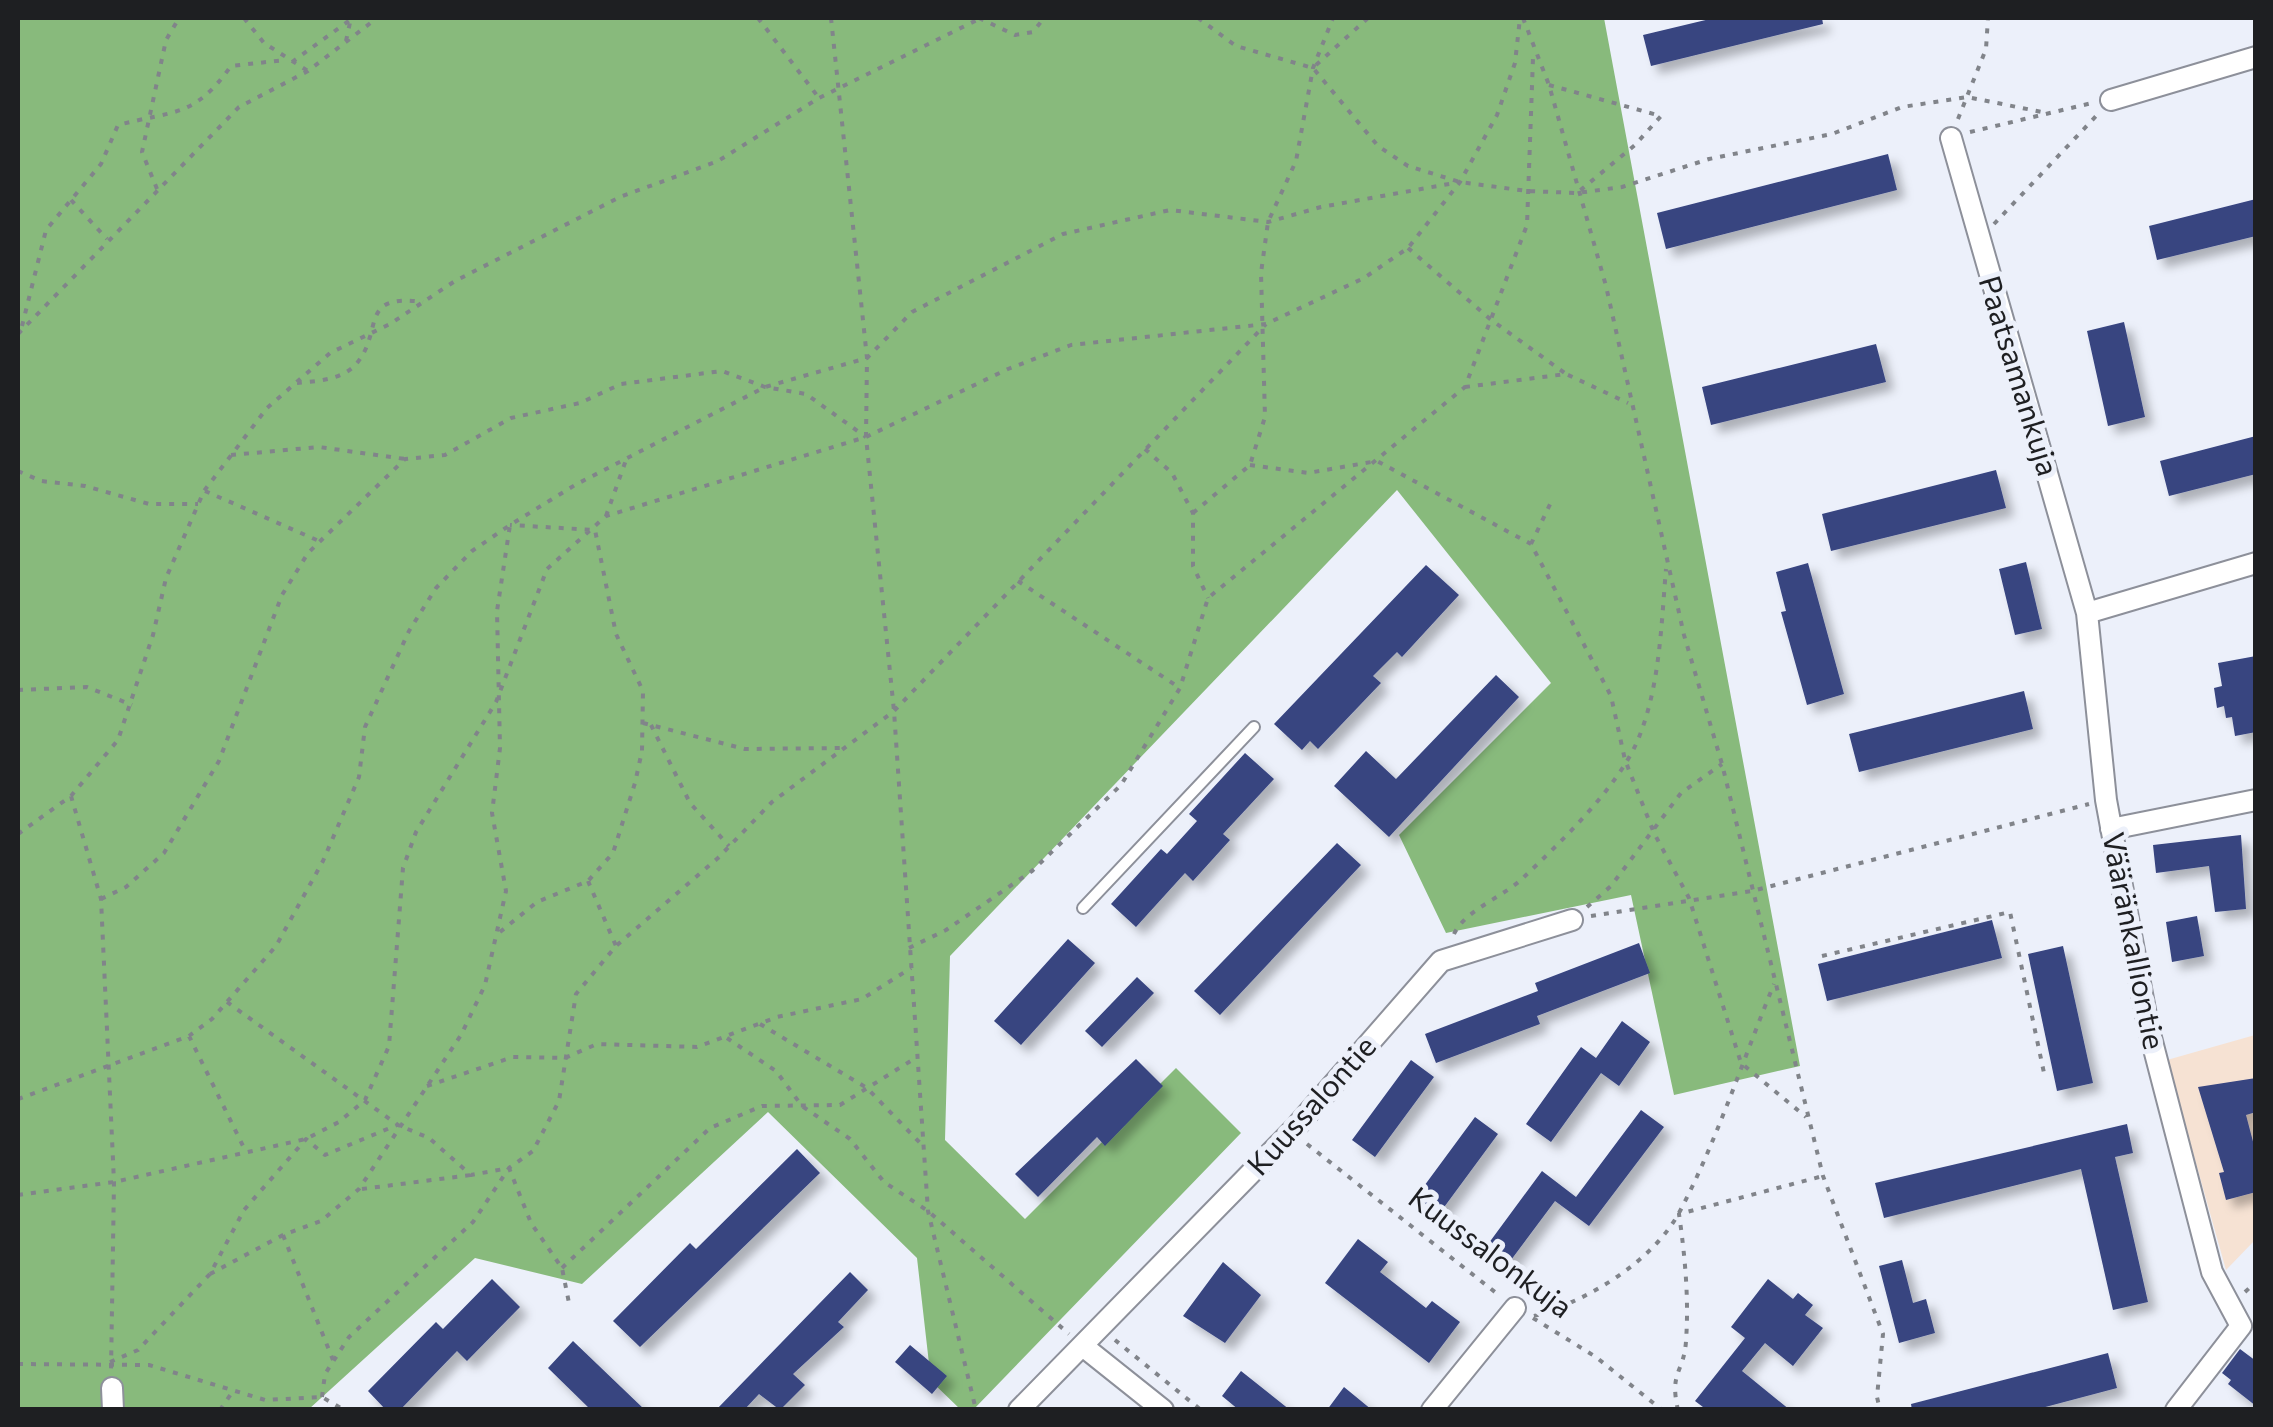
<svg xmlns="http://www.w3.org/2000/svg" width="2273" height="1427" viewBox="0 0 2273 1427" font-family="Commissioner,sans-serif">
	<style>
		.education { fill: #f6e2d3 }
		.forest { fill: #88ba7c }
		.building { fill: #374480; filter: url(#shadow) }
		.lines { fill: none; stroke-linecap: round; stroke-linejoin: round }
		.lane-casing { stroke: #8d909a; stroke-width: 14 }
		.street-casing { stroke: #8d909a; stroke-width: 24 }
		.path { stroke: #81848a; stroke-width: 4; stroke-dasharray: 5 8; stroke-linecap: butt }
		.lane { stroke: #fff; stroke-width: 10 }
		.street { stroke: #fff; stroke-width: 20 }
		.labels { text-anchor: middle; stroke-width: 10; stroke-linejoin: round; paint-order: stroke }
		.street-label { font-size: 30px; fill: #1e1f22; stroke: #ecf0fa }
	</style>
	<defs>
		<filter id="shadow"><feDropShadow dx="8" dy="8" stdDeviation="5" flood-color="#0004"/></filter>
	</defs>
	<rect width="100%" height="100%" fill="#ecf0fa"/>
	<path class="education" d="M2255,1035V1240L2226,1270L2167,1060Z"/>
	<path class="forest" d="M18,18H1604L1800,1066L1674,1095L1631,895L1446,933L1399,835L1551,683L1397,490L950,956L945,1140L1025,1219L1176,1068L1241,1133L974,1409H960L931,1381L917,1258L768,1112L582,1284L475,1258L309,1409H18Z"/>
	<path class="building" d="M1714,18H1822L1823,24L1651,66L1643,35Z
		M1888,154L1897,190L1666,249L1657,213Z
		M2256,199V236L2157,260L2149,226Z
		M2124,322L2145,417L2108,426L2087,331Z
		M1876,344L1886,382L1711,425L1702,387Z
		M2256,436V474L2169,496L2160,461Z
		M1996,470L2006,508L1831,551L1822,514Z
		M2026,562L2042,629L2015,635L1999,569Z
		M1808,563L1844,694L1807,705L1781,612L1786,611L1776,572Z
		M1426,565L1459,595L1402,657L1397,652L1373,676L1381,683L1318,749L1310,741L1302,750L1274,724Z
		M2256,656V732L2235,736L2232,717L2226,718L2224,706L2217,708L2214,688L2222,686L2218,663Z
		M1496,675L1519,697L1389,837L1334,786L1366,751L1396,779Z
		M2024,691L2033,729L1859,772L1849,734Z
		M1245,753L1274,779L1223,834L1230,840L1193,881L1185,873L1136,927L1111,904L1161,849L1167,854L1197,821L1189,814Z
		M2241,835L2246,909L2215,912L2209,866L2156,873L2153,845Z
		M1337,843L1361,865L1220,1015L1194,991Z
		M2197,916L2204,956L2172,962L2166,922Z
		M1992,920L2002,958L1827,1001L1818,964Z
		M1068,939L1095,963L1021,1045L994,1021Z
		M1639,943L1650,973L1537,1016L1540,1024L1436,1063L1425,1034L1538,991L1535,983Z
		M2063,946L2093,1083L2057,1091L2028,954Z
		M1137,977L1154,993L1102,1047L1085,1031Z
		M1622,1021L1650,1042L1619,1086L1601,1073L1551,1142L1526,1124L1581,1047L1596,1058Z
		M1136,1059L1163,1086L1105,1146L1097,1137L1038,1197L1015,1174Z
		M1411,1060L1434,1077L1375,1157L1352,1140Z
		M2256,1078V1112L2246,1115L2256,1153V1192L2226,1200L2219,1173L2224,1172L2198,1087Z
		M1641,1110L1664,1127L1589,1226L1555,1201L1505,1268L1483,1251L1542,1171L1576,1197Z
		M1475,1117L1498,1134L1439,1214L1416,1197Z
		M2127,1124L2133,1153L2115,1157L2148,1302L2113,1310L2081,1169L1884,1218L1875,1183Z
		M797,1149L820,1173L640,1347L613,1321L690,1243L696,1249Z
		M1358,1239L1388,1262L1380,1272L1426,1308L1432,1301L1460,1322L1429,1363L1325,1283Z
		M1902,1260L1913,1303L1926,1299L1935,1333L1899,1343L1879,1266Z
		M1223,1262L1261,1295L1225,1343L1183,1316Z
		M850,1272L868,1290L838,1322L844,1327L793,1374L805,1385L780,1410L759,1394L744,1410H716Z
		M492,1279L520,1307L467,1361L457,1351L400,1410H386L368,1391L436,1322L443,1329Z
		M1768,1279L1793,1299L1798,1293L1813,1305L1805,1315L1823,1328L1793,1366L1765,1343L1742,1371L1790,1410H1707L1695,1401L1745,1338L1731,1327Z
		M573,1341L645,1410H591L548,1368Z
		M910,1345L947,1376L932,1394L895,1362Z
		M2240,1349L2256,1361V1406L2228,1384L2231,1380L2222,1373Z
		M2108,1353L2117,1388L2034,1410H1912L1911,1404Z
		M1241,1371L1290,1410H1239L1222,1396Z
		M1344,1387L1372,1410H1327Z"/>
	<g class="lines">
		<defs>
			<path id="lane" d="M1083,908L1254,727"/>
			<path id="street" d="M2111,100L2256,57
				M1951,138L2087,613L2106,800L2148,1026L2212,1272L2241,1326L2176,1410
				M2087,613L2256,563
				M2111,829L2256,800
				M1084,1347L1163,1410
				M112,1388L113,1410
				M1019,1410L1296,1127L1441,961L1572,920
				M1432,1410L1515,1308"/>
		</defs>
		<use href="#lane" class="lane-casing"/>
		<use href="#street" class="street-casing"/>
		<path class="path" d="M244,18L264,43L308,71
			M758,18L819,98
			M831,18L867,358L866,437L894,711L928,1211L976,1410
			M979,18L1015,35L1033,32L1044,18
			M1198,18L1236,46L1313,68L1378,146L1408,166L1460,182L1527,191L1577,193L1622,187L1709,159L1832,134L1902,107L1967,97L2042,112
			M1523,18L1549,85L1606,286L1684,635L1722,764L1823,1176L1883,1334L1877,1397L1880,1410
			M346,41L351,18
			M292,62L350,20
			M1316,65L1368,18
			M1549,85L1661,116L1635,145L1577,193
			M1958,119L1986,49L1988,18
			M1970,132L2092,103
			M157,189L142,152L166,40L179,18
			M71,200L107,239
			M1994,224L2098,114
			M1408,248L1490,319L1566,374
			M22,326L46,230L101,164L118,125C175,110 194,118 231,66L285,60
			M18,334L239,107L308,71L377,18
			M297,383C317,381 343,380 357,363C384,330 358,293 423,302
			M1465,387L1566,374L1628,403
			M1145,449L1172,473L1193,513V566L1208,598
			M231,455L319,447L405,459
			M1250,465L1308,473L1377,461L1531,544L1611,696L1625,760L1654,833L1689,898L1741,1063L1806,1117
			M18,471L41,481L85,486L149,504H198
			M205,491L319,541
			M1193,513L1250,465L1265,417L1261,273L1268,222L1296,161L1313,68L1333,18
			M606,516L626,460
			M1531,544L1553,498
			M1018,581L1180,688
			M18,690L87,687L132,705
			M643,723L745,749L845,748
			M651,725L690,803L729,846
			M71,796L101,899L114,1182L111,1371
			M18,834L71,796L118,740L153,635L166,578L204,491L267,408L330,353L390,324L455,281L620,197L718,161L819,98L981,18
			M588,881L616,946
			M101,899L126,887L164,853L219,761L282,595L308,553L405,459L445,455L511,418L580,403L621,384L722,371L765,387L806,394L866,437
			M1587,907L1611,886L1681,793L1722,764
			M1591,916L1752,891L2089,804
			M500,932L537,902L588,881L613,853L635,783L642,751L643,691L616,634L595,530L510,525
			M1454,934C1466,909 1504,897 1524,877C1561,842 1616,789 1637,742C1660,688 1661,627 1666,569
			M909,948L946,930L1032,871L1121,785L1180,688L1208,598L1465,387L1527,225L1533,58
			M1822,956L2010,912L2044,1073
			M227,1002L398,1125L429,1138L471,1175L509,1168L531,1223L562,1268L569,1303
			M760,1024L867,1088L923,1146
			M189,1036L246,1152
			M727,1038L776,1071L802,1106L850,1139L884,1182L928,1211L1069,1334
			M427,1086L513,1057L565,1058L597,1044L697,1047L777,1017L862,999L911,968
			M18,1099L189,1036L212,1019L276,946L323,861L359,777L365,727L409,631L436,588L472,551L510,525L575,485L765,387L867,358L912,312L1063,234L1170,210L1268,222L1321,207L1460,182
			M1307,1144L1500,1296
			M362,1189L471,1175
			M18,1195L114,1182L306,1139L339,1122L365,1100L389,1046L403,868L416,832L496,702L547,569L606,516L866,437L1008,369L1071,345L1266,324L1364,278L1408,248L1460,182L1497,115L1515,63L1520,18
			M283,1235L333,1360
			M562,1268L710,1128L762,1106L840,1105L917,1057
			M210,1274L283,1235L321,1221L359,1189L461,1035L485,985L506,891L492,813L500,748L497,611L510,525
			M2245,1292L2256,1282
			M1534,1316C1587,1301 1653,1262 1680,1211C1716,1143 1744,1057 1774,984
			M1533,1318L1596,1357L1662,1410
			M1115,1340L1201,1410
			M110,1362L138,1350L210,1274L244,1210L306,1139L325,1155L397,1125
			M18,1364L149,1365L265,1400L322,1397L344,1410
			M322,1397L325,1374L349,1337L473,1222L509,1168L533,1151L559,1101L576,994L616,946L718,858L772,802L894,711L1266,324
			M220,1410L233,1391
			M1678,1410C1669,1371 1684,1373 1686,1341C1689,1299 1685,1256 1679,1214L1823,1176"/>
		<use href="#lane" class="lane"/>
		<use href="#street" class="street"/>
	</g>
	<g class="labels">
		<g class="street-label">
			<text transform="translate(2018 376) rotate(73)" y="10">Paatsamankuja</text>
			<text transform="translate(2133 941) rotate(79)" y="10">Vääränkalliontie</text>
			<text transform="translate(1312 1106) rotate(-48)" y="10">Kuussalontie</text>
			<text transform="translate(1490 1253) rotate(37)" y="10">Kuussalonkuja</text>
		</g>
	</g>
	<rect width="2273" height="1427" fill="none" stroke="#1e1f22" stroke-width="40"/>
</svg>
